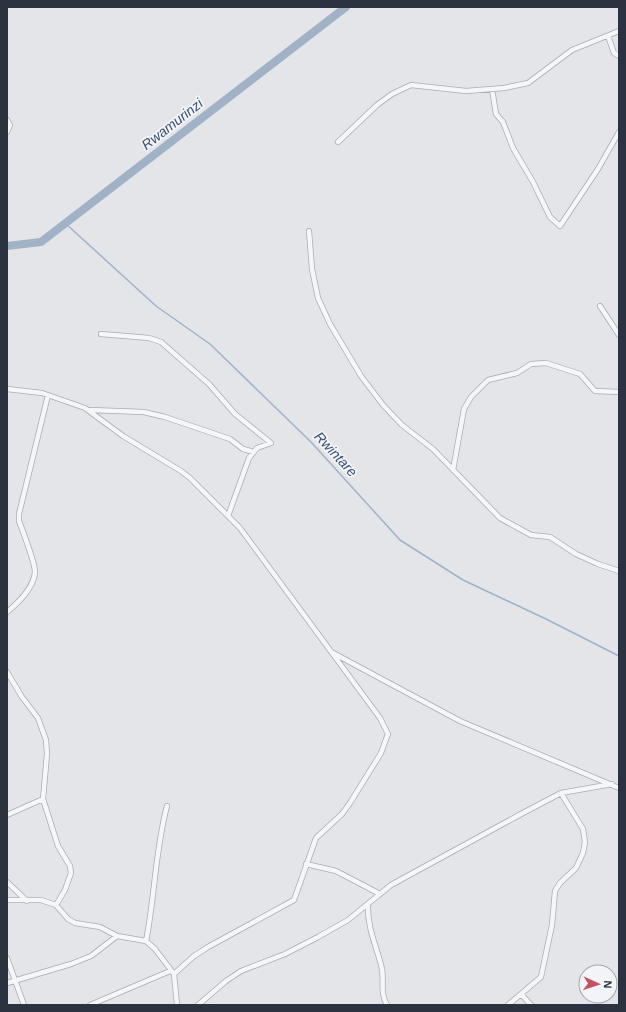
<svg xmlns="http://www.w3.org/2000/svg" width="626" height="1012" viewBox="0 0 626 1012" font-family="Arial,sans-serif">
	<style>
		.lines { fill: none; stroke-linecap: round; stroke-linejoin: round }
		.stream { stroke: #a1b2c6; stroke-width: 1.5 }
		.river { stroke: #a1b2c6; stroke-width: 8 }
		.minor-casing { stroke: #a8acb3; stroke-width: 6 }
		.minor { stroke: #f5f6f8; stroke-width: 4.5 }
		.labels { text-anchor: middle; stroke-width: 3.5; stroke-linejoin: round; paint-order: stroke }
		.water-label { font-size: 14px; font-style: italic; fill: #3a5170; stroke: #f2f4f7 }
	</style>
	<rect width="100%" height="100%" fill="#e3e5e9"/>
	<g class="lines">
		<path class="stream" d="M65,223L156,306L210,344L311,442L400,540L463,580L546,619L619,656"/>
		<path class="river" d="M7,246L41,242L346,7"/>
		<defs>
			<path id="minor" d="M608,36L614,53L619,56
				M492,89L496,114L503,122L513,148L533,182L550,217L560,226L598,169L619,132
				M7,120L10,125L7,132
				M338,142L377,105L392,94L411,85L466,91L504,88L528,83L572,50L619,31
				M309,231L312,269L318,298L330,324L361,376L383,405L402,425L433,449L500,518L531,535L550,537L576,554L598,564L619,571
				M600,306L619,335
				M101,334L149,338L161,342L209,384L235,414L271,443L257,448L249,458L228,516
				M7,389L42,393L85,408L123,436L181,471L190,478L240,528L380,718L388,734L381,753L350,803L342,814L316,838L294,900L208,947L194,956L174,974
				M90,410L144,412L165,417L230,439L243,449L254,452
				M453,470L464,409L471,397L488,380L517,373L531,364L546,363L580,374L595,391L619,392
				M7,612C18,603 34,587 35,572C35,562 23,532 19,521V514L48,395
				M333,653L460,721L619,788
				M7,672L22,697L38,718L46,740L47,754L43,799L58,846L70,866L71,873L65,890L56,905
				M7,815L43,799
				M306,864L336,871L380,894
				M7,882L27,901
				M7,900H41L56,905L68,919L75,923L100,927L117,936L146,941L155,949L174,974L177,1005
				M368,905C367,928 377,947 382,969C384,981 380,994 387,1005
				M146,941C155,896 155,851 167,806
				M7,958L24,1005
				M7,983L71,964L91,956L117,936
				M521,994L531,1005
				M90,1005L170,971
				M198,1005L226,981L241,971L285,954L318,937L348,920L391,885L521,814L561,793L612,784
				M508,1005L541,977L552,925L555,891L560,883L576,868L583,853L585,842L583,829L561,793"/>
		</defs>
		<use href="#minor" class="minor-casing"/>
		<use href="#minor" class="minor"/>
	</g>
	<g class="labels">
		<g class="water-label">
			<text transform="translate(172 124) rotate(-38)" y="5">Rwamurinzi</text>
			<text transform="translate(336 454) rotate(47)" y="5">Rwintare</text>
		</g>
	</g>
	<rect width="626" height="1012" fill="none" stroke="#2c3340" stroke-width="16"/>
	<g transform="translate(598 984) rotate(93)"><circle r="19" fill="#f2f4f7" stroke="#a3a7ae"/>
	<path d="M0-3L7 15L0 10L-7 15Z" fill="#c25462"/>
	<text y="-6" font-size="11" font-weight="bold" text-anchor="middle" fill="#2c3340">N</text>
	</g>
</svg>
